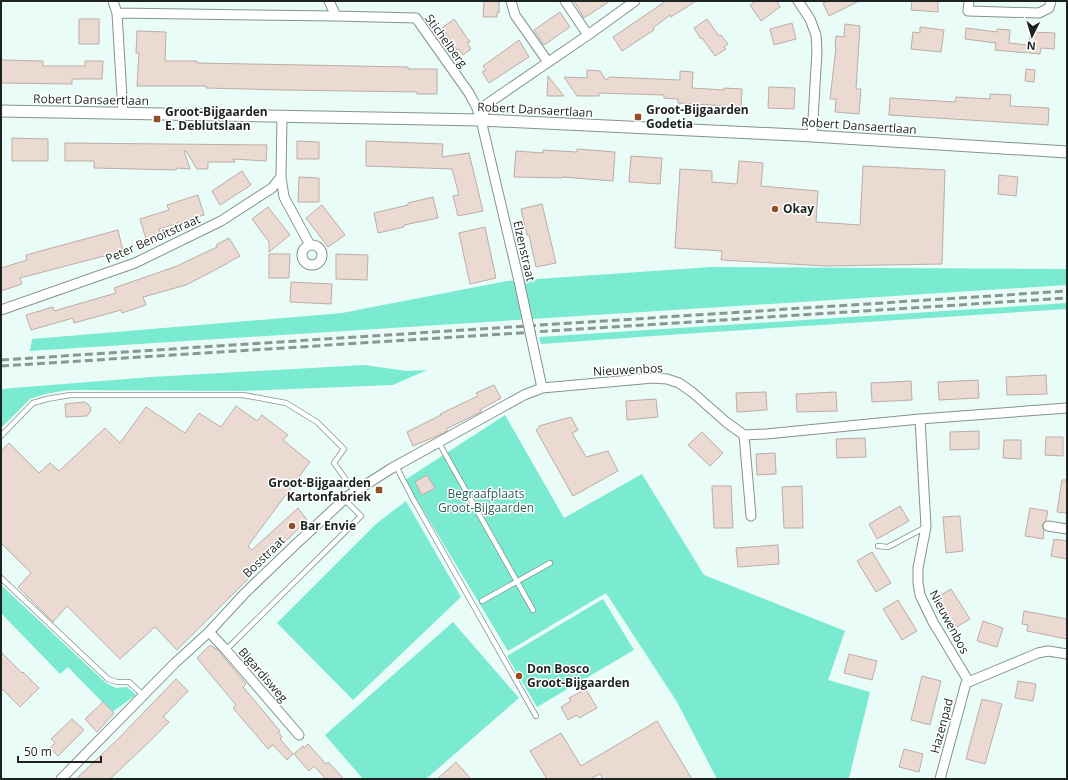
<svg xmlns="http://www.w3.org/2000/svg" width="1068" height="780" viewBox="0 0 1068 780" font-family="'Open Sans',sans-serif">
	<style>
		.green { fill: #7aead1 }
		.building { fill: #eadad2; stroke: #bcada5 }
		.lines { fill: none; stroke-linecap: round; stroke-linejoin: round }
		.service-casing { stroke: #83948f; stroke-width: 6 }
		.minor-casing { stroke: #83948f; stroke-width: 11 }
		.tertiary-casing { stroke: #83948f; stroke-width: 13 }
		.service { stroke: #fff; stroke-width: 4.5 }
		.minor { stroke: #fff; stroke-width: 9 }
		.tertiary { stroke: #fff; stroke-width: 11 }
		.rail { stroke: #899692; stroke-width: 3; stroke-dasharray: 8 4; stroke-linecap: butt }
		.minor-bridge-casing { stroke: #83948f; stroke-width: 11; stroke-linecap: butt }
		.minor-bridge { stroke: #fff; stroke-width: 9 }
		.poi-dot { fill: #944e26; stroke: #fff; stroke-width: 1.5 }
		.labels { text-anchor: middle; stroke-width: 3; stroke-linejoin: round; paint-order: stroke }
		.street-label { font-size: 12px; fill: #1c2321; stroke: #fff }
		.poi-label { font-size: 12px; font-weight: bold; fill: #1c2321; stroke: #fff; text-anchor: start }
		.park-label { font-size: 12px; fill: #2d6055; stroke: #fff }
	</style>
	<rect width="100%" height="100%" fill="#e9fcf7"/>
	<path class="green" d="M712,267L1067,269V285L30,351L32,339L342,313L507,281Z
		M1067,303V309L682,334L541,344L539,337Z
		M364,365L407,371L427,370L393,385L243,391L69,390L45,394L30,399L1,428V389L151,377Z
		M505,415L564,518L642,474L704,575L845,631L828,680L870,692L849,778L851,779H717L677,702L606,593L508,651L405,480Z
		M406,501L461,597L353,700L277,623L376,524Z
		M1,585L106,683L116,688L127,687L136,695L112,712L68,667L60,674L1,613Z
		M603,599L634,650L537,707L507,656Z
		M453,622L519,698L426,779H363L325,735Z"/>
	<path class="building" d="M484,1H499V13L497,12V17H483Z
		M574,1H610L584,18Z
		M666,1H696L671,17L670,15L653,28L654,30L622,51L613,37Z
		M756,1H777L780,7L761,21L750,5Z
		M828,1H859L829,16L823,3Z
		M912,1H938V12L911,10Z
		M560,12L570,27L544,45L534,30Z
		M79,19H99V44H79Z
		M454,19L470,42L467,43L471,49L463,55L459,49L457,50L442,28Z
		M707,19L719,36L721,35L728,44L724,47L726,49L715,56L702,38L701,39L694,28Z
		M792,23L796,39L774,45L770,29Z
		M845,24L860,26L856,89H861L859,114L835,112L836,99H830L836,47H835L836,36L844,37Z
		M920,27L944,30L941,52L911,49L913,32L920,33Z
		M966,28L997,32V29L1010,30L1009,43L1028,45L1027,53L995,50L996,43L965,39Z
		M137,31L166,32L165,61H197V63L408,67V69H437V94H417V92L283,90L206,88V86H137L139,53H136Z
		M1030,32L1055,33L1054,49L1041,48L1040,54L1029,53Z
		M519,40L529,57L489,83L482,72L486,70L483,66Z
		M1,60L43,61V66H85V61H103L102,79H72V84L1,83Z
		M1026,69L1035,70L1034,82L1025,81Z
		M587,70L600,71L606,80L610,77L680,80V71L693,72L692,88L724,90V88L742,89L741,107L678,103V99L664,98V95L599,93V96H577L564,77L587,78Z
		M548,76L564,96H547Z
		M769,87L795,88L794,109L768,108Z
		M990,94L1011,95L1010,106L1049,108L1048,125L889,115L890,98L955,102L956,97L990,99Z
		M12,138L48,139V161H12Z
		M297,141L319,142V159H297Z
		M366,141L443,144L442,157L469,153L483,211L458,216L453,196L459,195L452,169L366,166Z
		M65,143L267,145L266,161L233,159L235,162H208V169H197L186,151H184L190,169L177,168L176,170L94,168V161H65Z
		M577,149L615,152L613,181L562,177V178L514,177L516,151L543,153V150L577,152Z
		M631,156L662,158L660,184L629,182Z
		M739,161L763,163L761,186L818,191L816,222L860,225L863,166L945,170L942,264L825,266L721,260L722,251L675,248L680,169L712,171V182L737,184Z
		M242,171L251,185L220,205L212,191Z
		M999,175L1018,177L1016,196L998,194Z
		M299,177L319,178V202H298Z
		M198,195L204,215L159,229L161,234L146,239L140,219L169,210L167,205Z
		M433,197L438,218L404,225V227L378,233L374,213L408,205V203Z
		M542,204L556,263L536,267L529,235H527L521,209Z
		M322,205L345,235L328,247L306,218Z
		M268,207L290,235L269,252V242L252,219Z
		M485,227L496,278L470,284L459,233Z
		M118,230L123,251L20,278L22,284L1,291V268L27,260L26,255Z
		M229,238L240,256L217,269L186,285L143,297L146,305L122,313L121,310L74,323L73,318L31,330L26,315L53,307L54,311L116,293L114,288L177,266L217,247L216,245Z
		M269,254H290L289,278H269Z
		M336,254L368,255L367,280L336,279Z
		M291,282L332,284L331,304L290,302Z
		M1046,375L1047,394L1007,395L1006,377Z
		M978,380L979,398L939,400L938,382Z
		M911,381L912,400L872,402L871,383Z
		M494,385L501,398L480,410L481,412L446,429L447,431L444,433L413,446L407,432L441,415L440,414L478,396L476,393Z
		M766,392L767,410L737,412L736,393Z
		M836,392L837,411L797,412L796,394Z
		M656,399L658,417L627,420L626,401Z
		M84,402L88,404L91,408L90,412L87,416L66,417L65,404Z
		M236,406L257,421L262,415L288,435L283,440L310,462L248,546L252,550L298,508L307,520L177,650L155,627L120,659L67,606L53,622L18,587L31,573L1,543V451L9,443L39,473L50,463L59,471L105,428L120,443L146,407L185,433L199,413L221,427Z
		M571,417L578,430L572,433L586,457L608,451L618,471L573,496L536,430L539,428V426Z
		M979,431V449L950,450V432Z
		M702,432L723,453L710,466L688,445Z
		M1046,437H1063V456L1045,455Z
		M865,438L866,457L837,458L836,439Z
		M1004,440H1021V459L1003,458Z
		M775,453L776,474L757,475L756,454Z
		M427,475L435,488L422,495L415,482Z
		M1062,480H1067V513L1057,512Z
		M712,486H731L733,528H714Z
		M802,486L803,528H784L782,487Z
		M900,506L909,521L877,539L869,524Z
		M1030,508L1048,511L1046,520L1042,525L1044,531L1043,539L1025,536Z
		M960,516L963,551L946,553L943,517Z
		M1054,539L1067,541V559L1051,556Z
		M778,545L779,564L738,567L736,548Z
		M872,552L891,583L876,592L857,561Z
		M951,589L970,619L955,628L936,598Z
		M898,600L917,631L902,640L883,609Z
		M1024,611L1067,619V639L1027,631L1028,625L1022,624Z
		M983,621L1003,628L997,647L977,641Z
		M210,645L218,650L246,684L243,687L280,731L278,732L282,737L280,739L293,754L287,760L273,745L268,749L233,708L236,705L197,658Z
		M1,652L22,673L23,672L39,688L20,707L1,688Z
		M849,654L877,661L872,680L844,673Z
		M922,676L941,681L930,725L911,720Z
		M176,679L188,691L163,717L169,722L148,743L110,779H76L117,740Z
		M1018,681L1036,684L1033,701L1015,698Z
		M586,689L597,708L579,718L577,715L568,720L561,707L571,701L569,698Z
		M982,699L1002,704L985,764L966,759Z
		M103,702L114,713L97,732L85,719Z
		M72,719L84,730L58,756L50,748L55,743L51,739Z
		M657,721L692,779H603L600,774L590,779H547L530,751L561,733L581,766Z
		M308,744L326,764L328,762L344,779H326L314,766L309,771L294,754L303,746L304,748Z
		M904,749L923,754L919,772L899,767Z
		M456,762L471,779H437Z"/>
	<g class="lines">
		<defs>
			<path id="service" d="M1,436L33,403L47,399L70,395H243L286,403L317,422L344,449L334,463L355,492
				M439,443L533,610
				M396,466L412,497L536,716
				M878,546L888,547L926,527
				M1,578L108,679L117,682H129L144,696
				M482,601L550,563
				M226,650L361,516L344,499"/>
			<path id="minor" d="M113,1L117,13L123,114
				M329,1L336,16L416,18L469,93L477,108L481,120L519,281
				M511,1L515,15L548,62
				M565,1L588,35
				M798,1L810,19L816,35L817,51L812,136
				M969,1L968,11L1039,13L1049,8L1051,1
				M117,13L336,16
				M282,116L281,177L284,197L310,245
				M481,120L487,104L588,35L635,1
				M302 255a10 10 0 1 1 20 0a10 10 0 1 1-20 0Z
				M1,310L135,263L221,221L272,188L281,177
				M538,369L542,388
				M920,419L926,527L918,568V583L920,595L933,622L969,682
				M744,435L751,516
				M1048,526L1067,529
				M209,632L226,650L299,735
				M61,779L175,663L209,632L245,593L295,545L348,496L392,468L524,395L542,388L653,378L667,379L679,383L692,392L726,422L744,435L766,434L920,419L1067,408
				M940,779L966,683L1038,653L1048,651L1067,654"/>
			<path id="tertiary" d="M1,111L481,120L796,135L1067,152"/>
		</defs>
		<use href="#service" class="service-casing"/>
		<use href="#minor" class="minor-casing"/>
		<use href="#tertiary" class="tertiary-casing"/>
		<use href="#service" class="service"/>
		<use href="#minor" class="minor"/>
		<use href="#tertiary" class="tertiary"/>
		<path class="rail" d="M1,360L1067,291
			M1,366L1067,298"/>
		<defs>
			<path id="minor-bridge" d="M519,281L538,369"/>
		</defs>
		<use href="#minor-bridge" class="minor-bridge-casing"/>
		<use href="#minor-bridge" class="minor-bridge"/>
	</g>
	<g class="poi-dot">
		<rect x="634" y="113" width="8" height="8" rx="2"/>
		<rect x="153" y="115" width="8" height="8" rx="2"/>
		<circle cx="775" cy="209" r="4"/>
		<rect x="375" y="486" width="8" height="8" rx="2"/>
		<circle cx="292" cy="526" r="4"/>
		<circle cx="519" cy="676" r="4"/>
	</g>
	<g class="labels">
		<g class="street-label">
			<text transform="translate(446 41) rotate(54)" y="4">Stichelberg</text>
			<text transform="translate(91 100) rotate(1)" y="4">Robert Dansaertlaan</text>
			<text transform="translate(535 110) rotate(3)" y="4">Robert Dansaertlaan</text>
			<text transform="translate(859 126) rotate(4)" y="4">Robert Dansaertlaan</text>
			<text transform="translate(153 239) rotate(-24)" y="4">Peter Benoitstraat</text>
			<text transform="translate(524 251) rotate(77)" y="4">Elzenstraat</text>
			<text transform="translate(628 370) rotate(-3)" y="4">Nieuwenbos</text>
			<text transform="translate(264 557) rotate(-44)" y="4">Bosstraat</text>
			<text transform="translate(949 622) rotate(62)" y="4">Nieuwenbos</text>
			<text transform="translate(263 675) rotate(49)" y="4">Bigardisweg</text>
			<text transform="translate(942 726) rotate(-75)" y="4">Hazenpad</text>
		</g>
		<g class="poi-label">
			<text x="646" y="114">Groot-Bijgaarden<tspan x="646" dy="14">Godetia</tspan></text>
			<text x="165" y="116">Groot-Bijgaarden<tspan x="165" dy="14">E. Deblutslaan</tspan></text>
			<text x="783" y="213">Okay</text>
			<text x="371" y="487" text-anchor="end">Groot-Bijgaarden<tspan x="371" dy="14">Kartonfabriek</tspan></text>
			<text x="300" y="530">Bar Envie</text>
			<text x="527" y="673">Don Bosco<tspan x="527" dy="14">Groot-Bijgaarden</tspan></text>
		</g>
		<g class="park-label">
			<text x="486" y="498">Begraafplaats<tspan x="486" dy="14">Groot-Bijgaarden</tspan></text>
		</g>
	</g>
	<rect width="1068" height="780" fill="none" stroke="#1c2321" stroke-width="4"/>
	<g transform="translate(1032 36) rotate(185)" stroke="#ffffff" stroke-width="3" paint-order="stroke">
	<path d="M0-3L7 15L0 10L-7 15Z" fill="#1c2321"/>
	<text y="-6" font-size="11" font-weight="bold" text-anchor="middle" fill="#1c2321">N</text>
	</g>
	<path d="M18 756v6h83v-6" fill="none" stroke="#1c2321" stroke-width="2"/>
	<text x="24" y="756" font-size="12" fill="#1c2321" stroke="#ffffff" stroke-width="3" paint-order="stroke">50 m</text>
</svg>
